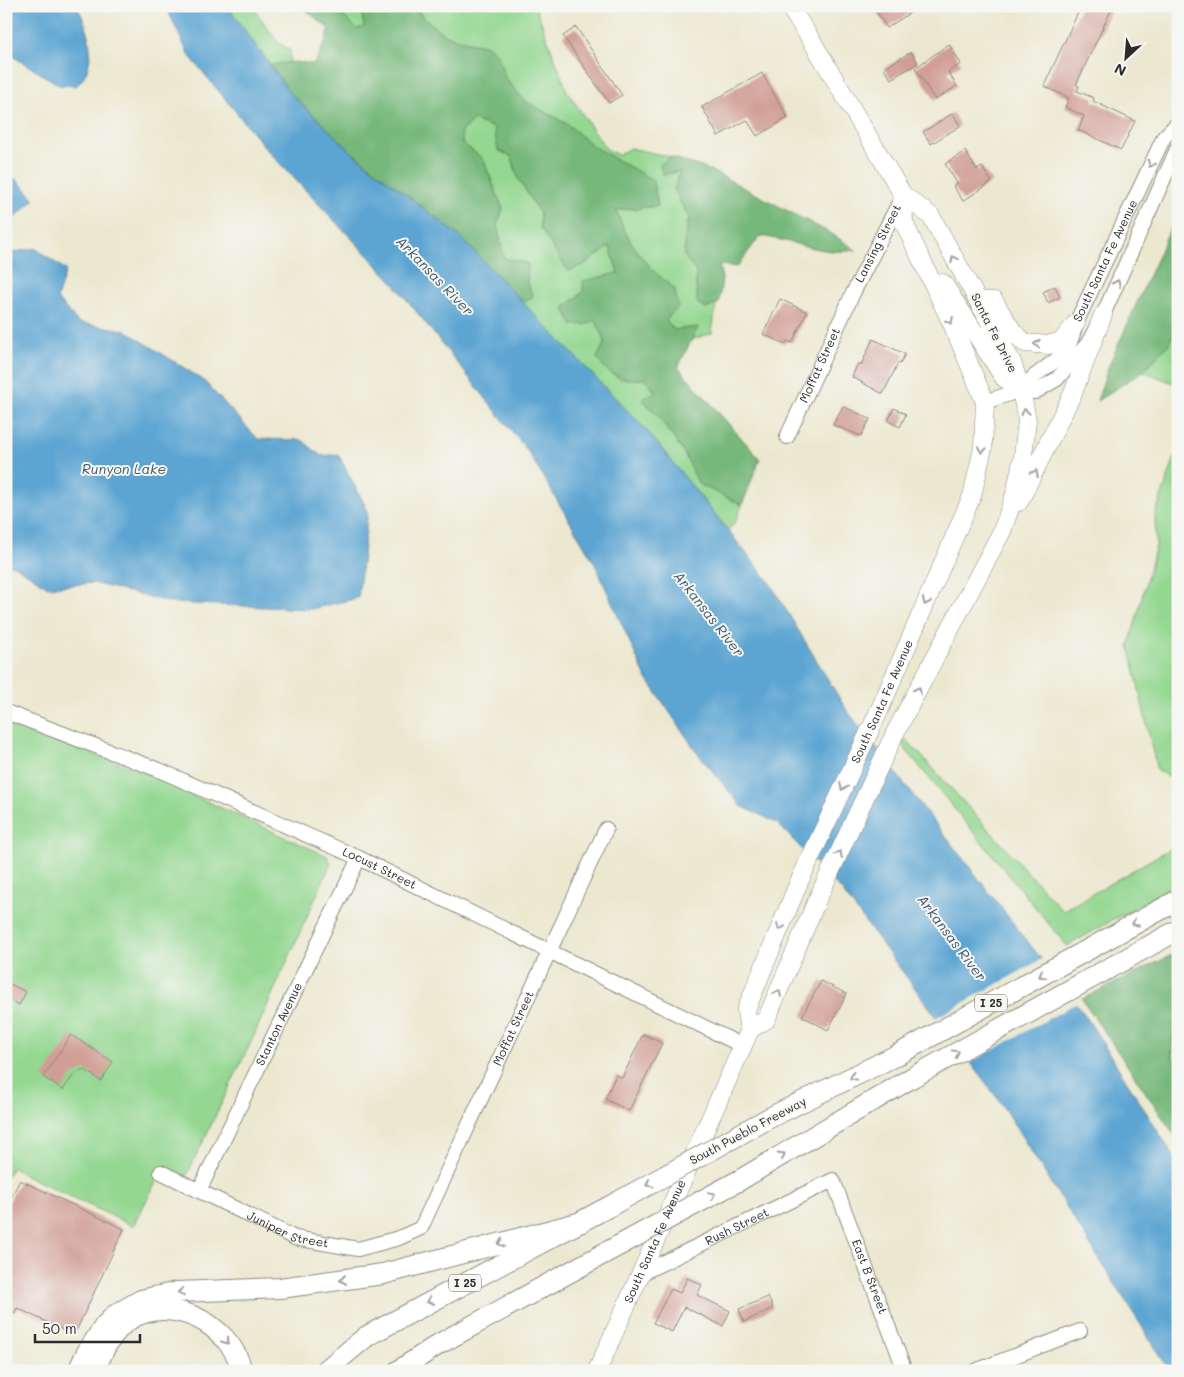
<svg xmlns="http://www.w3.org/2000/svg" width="1184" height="1377" viewBox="0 0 1184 1377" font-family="Mali,sans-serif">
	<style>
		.green { fill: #93d790; stroke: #5f815e }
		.forest { fill: #76b87a; stroke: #507252 }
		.water { fill: #5ba4d2; stroke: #43687e }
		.pier { fill: #ece8d0 }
		.building { fill: #d09e95 }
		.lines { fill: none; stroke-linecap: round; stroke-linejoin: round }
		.minor-casing { stroke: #8c8a7e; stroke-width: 16 }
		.major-casing { stroke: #8c8a7e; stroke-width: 19 }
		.highway-casing { stroke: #8c8a7e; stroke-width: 22 }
		.minor { stroke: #fff; stroke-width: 14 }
		.major { stroke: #fff; stroke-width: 18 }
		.highway { stroke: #fff; stroke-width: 20 }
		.highway-bridge-casing { stroke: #8c8a7e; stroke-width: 22; stroke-linecap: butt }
		.highway-bridge { stroke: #fff; stroke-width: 20 }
		.oneway { stroke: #a0a0a0 }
		.labels { text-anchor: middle; stroke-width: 4; stroke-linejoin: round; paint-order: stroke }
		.shield { fill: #f6f6f2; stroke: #686867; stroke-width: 1 }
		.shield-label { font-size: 11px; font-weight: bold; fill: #2b2b2b }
		.street-label { font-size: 12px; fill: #2b2b2b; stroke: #f6f6f2 }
		.water-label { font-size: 14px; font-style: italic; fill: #3e5b6e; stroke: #f6f6f2 }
	</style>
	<rect width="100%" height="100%" fill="#f6f6f2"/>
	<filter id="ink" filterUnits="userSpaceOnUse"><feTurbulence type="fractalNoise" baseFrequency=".02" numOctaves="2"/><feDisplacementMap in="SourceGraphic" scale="10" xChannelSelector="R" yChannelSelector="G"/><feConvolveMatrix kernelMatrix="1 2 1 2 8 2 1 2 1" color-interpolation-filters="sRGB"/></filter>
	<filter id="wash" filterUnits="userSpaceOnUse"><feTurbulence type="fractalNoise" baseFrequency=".0096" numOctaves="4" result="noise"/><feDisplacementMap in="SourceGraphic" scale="20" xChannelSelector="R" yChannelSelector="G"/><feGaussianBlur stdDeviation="1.12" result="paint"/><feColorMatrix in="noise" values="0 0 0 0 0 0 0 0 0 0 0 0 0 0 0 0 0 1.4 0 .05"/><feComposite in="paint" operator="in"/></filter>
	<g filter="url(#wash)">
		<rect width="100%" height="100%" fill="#ece8d0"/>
		<path class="green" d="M227,6H252L277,41L290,50V63L270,65Z
			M343,6H361L364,27L357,29L344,17Z
			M417,6H535L567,91L606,149L618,155L630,148L671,157L660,165L663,175L680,171L679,201L689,217L685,235L684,256L696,271V289L706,309L716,304L712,333L691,340L698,327L674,330L665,320L675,289C645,267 628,245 616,210L658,206L635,170L594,147L567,124L524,101L506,79L498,56L489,46C452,39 444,39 417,10Z
			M474,120L494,128L498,150L512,157L518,178L540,214V228L584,265L610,246L618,273L602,278L564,308L596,319L605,342L597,358L619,379H646L655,392L642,399L659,417L684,453L699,484L742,505L736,521L728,530L648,432L523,303L533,296L527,283L528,264L504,258L497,225L503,209L483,159L462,143L461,131Z
			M1178,325V385L1143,371L1168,345Z
			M1178,449V780L1157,771L1129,645L1156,546L1155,515Z
			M6,724L135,769L327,856L331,863L251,1042L183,1183L161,1173L133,1226L21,1173L13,1167L6,1177Z
			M906,739L1063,911L1178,844V883L1067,946L902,745Z
			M1178,1021V1065L1172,1056L1173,1025Z"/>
		<path class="forest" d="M301,6H343L344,17L357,29L364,27L361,6H417V11C444,39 452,39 489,46L498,56L506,79L525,101L567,124L594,147L653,180L658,206L616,210C628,244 646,267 675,289L678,308L666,320L674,330L698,327L678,367L760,459L742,505L699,484L684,453L659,417L642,399L655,392L646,379C622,379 611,379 597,358L605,342L596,320L588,324L572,325L564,308L583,292V281L618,273L610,246L584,265L568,271L540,228V214L518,178L512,157L498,150L494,128L474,120L461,131L462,143L483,159L503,209L497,225L504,258L528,264L527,283L533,296L523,303L458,235L354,154L290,93L270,65L296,62L314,64L325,43L329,29Z
			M671,157L710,170L832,234L856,250C822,256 793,240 760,236L737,267L719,265L722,278L719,303L706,309L697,303L696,271L684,256L689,217L674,189L680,171L663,175L660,165Z
			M1178,211V325L1168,345L1143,371L1097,401L1109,365Z
			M1178,952V1021L1173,1025L1172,1056L1178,1065V1140L1082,999Z"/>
		<path class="water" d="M6,6L77,7C91,29 98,68 76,86L59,85L6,52Z
			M166,6H227L290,93L354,154L458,235L648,432L768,580L846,709L1085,1015L1178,1163V1371H1170L998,1099L842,891L777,823L741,806L696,751L645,676L594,562L527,450L391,280L269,152L188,54Z
			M16,179L35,199L6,226V182Z
			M35,248L66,270L57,299L79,323L125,330L203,380L258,439L302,440L321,456L338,454L368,511L358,598L311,609L173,603L93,583L48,587L16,566L6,565V254Z"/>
		<path class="pier" d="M1044,958L1078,1002L968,1064L934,1019Z"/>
		<g id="blocks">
			<path class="building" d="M873,6H920L887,28Z
				M1081,6H1113L1076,85L1079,86L1077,91L1094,98L1093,101L1135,121L1121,150L1078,130L1084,116L1065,107L1069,98L1044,86Z
				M576,27L622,95L609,103L563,36Z
				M949,44L961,64L948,72L957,86L935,100L915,68Z
				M911,52L918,63L891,79L884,68Z
				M762,73L788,118L757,136L747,120L718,136L702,107Z
				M953,113L960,126L931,144L923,132Z
				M965,151L977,170L982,167L992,182L963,201L953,186L957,183L945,164Z
				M1055,286L1060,297L1048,303L1043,292Z
				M780,299L807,312L792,343L787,341L785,344L763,334Z
				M873,339L905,354L900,364L898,363L883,394L852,377L858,363L861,365Z
				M843,406L870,419L861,436L833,425Z
				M894,408L906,414L900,427L888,421Z
				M821,981L847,994L828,1030L802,1016Z
				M6,982L26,992L19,1005L6,998Z
				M643,1034L662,1043L629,1111L605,1099L616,1075L622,1078Z
				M71,1035L113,1062L101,1081L85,1070L74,1074L63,1090L43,1077Z
				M20,1180L124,1229L74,1335L17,1308L15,1313L6,1309V1208Z
				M687,1278L702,1285L697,1295L730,1311L723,1326L684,1307L672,1332L653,1323L671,1289L680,1293Z
				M768,1297L773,1308L744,1322L739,1309Z"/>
		</g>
	</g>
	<g filter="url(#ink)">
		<use href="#blocks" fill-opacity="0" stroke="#8c8a7e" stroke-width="1"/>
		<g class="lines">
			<defs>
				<g id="minor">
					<path id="s1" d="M1021,390C1033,372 1057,365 1068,346C1072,340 1074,330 1076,323L1164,137L1178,123"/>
					<path d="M985,402L1021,390L1035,392L1057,379L1088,343L1103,315L1178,147"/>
					<path id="s2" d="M787,437L853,293L903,195"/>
					<path id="s3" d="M6,712L159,770L359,858L743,1046"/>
					<path id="s4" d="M161,1172L295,1238L358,1249L399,1238L421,1228L606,829"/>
					<path id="s5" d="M199,1191L359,858"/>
					<path id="s6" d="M640,1274L833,1180L905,1371"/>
					<path d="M975,1371L1080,1331"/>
				</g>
				<g id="major">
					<path d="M943,283L1004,378L1021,390"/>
					<path d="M979,301H994L1013,332L1025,343L1048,345L1062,341L1076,323"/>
					<path d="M1019,502L1073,393L1103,315"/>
					<path d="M750,1029L766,1020L818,898L895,733L1002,531L1015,494L1023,456L1027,420L1021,390L1012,362L931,216L903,195L812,41L789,6"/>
					<path id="s7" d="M597,1371L749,1032L746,1010L799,882L879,711L972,496L983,448L985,402L954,328L904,223L903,195"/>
				</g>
				<path id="highway" d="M769,1118L897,1055L1178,900
					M740,1180L913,1077L1178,930
					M78,1371L87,1352L105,1325L115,1315L141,1300L177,1292L280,1288L383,1274L582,1222
					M94,1371C102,1353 111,1332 129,1320C170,1293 231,1324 242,1371
					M325,1371L367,1336L612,1205
					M398,1371L439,1344L592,1260"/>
			</defs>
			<use href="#minor" class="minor-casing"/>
			<use href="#major" class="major-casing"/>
			<use href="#highway" class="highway-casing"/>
			<use href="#minor" class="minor"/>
			<use href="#major" class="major"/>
			<use href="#highway" class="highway"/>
			<defs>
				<path id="highway-bridge" d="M612,1205L769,1118
					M592,1260L740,1180"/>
			</defs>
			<use href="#highway-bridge" class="highway-bridge-casing"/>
			<use href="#highway-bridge" class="highway-bridge"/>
		</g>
		<defs><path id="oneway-chevron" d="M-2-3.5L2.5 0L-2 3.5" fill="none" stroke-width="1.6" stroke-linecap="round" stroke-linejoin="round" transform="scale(1.25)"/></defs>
		<g class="oneway">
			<use href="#oneway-chevron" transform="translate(1151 164) rotate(115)"/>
			<use href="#oneway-chevron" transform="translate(954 259) rotate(-119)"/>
			<use href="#oneway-chevron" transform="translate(1117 283) rotate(-66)"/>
			<use href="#oneway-chevron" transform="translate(950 321) rotate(65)"/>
			<use href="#oneway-chevron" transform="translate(1037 344) rotate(-176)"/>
			<use href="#oneway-chevron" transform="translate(1025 412) rotate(-100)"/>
			<use href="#oneway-chevron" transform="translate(982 450) rotate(99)"/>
			<use href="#oneway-chevron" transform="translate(1035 473) rotate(-62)"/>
			<use href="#oneway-chevron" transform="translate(926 602) rotate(113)"/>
			<use href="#oneway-chevron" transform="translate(918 690) rotate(-63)"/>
			<use href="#oneway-chevron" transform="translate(843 787) rotate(115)"/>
			<use href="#oneway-chevron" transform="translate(839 854) rotate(-65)"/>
			<use href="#oneway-chevron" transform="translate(1135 923) rotate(151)"/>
			<use href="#oneway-chevron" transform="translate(780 927) rotate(113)"/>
			<use href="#oneway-chevron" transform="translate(1042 975) rotate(151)"/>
			<use href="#oneway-chevron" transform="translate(778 993) rotate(-67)"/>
			<use href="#oneway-chevron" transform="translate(956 1053) rotate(-29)"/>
			<use href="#oneway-chevron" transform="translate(853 1077) rotate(154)"/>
			<use href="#oneway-chevron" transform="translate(782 1155) rotate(-31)"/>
			<use href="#oneway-chevron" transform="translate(649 1184) rotate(151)"/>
			<use href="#oneway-chevron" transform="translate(712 1195) rotate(-28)"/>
			<use href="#oneway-chevron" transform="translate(501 1243) rotate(165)"/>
			<use href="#oneway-chevron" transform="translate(343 1280) rotate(172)"/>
			<use href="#oneway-chevron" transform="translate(181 1292) rotate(176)"/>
			<use href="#oneway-chevron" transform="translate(430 1301) rotate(152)"/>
			<use href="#oneway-chevron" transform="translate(226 1341) rotate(54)"/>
		</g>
	</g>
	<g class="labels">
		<g class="shield">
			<rect x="975" y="994.5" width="32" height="17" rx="4"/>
			<rect x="449" y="1274.5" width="32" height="17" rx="4"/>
		</g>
		<g class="shield-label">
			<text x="991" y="1007">I 25</text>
			<text x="465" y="1287">I 25</text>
		</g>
		<g class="street-label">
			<text dy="4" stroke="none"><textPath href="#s2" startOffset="214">Lansing Street</textPath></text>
			<text dy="4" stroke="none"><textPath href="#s1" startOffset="158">South Santa Fe Avenue</textPath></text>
			<text transform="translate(994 333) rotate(63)" y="4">Santa Fe Drive</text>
			<text dy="4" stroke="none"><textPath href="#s2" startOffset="79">Moffat Street</textPath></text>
			<text dy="4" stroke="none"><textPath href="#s7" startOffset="731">South Santa Fe Avenue</textPath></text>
			<text dy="4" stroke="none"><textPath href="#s3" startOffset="405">Locust Street</textPath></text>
			<text dy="4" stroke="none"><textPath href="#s5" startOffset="185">Stanton Avenue</textPath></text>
			<text dy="4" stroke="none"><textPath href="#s4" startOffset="500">Moffat Street</textPath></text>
			<text transform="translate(748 1131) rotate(-28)" y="4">South Pueblo Freeway</text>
			<text dy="4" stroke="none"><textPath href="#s6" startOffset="108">Rush Street</textPath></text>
			<text dy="4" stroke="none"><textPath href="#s4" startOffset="140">Juniper Street</textPath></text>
			<text dy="4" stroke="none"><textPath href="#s7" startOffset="142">South Santa Fe Avenue</textPath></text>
			<text dy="4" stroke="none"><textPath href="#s6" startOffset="318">East B Street</textPath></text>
		</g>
		<g class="water-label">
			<text transform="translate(435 276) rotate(46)" y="5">Arkansas River</text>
			<text x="124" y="474">Runyon Lake</text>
			<text transform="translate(709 614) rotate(52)" y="5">Arkansas River</text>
			<text transform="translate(952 938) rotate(53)" y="5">Arkansas River</text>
		</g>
	</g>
	<rect width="1184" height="1377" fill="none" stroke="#f6f6f2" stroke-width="25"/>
	<g transform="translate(1126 58) rotate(206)" stroke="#f6f6f2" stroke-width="4" paint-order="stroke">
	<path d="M0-4L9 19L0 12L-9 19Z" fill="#2b2b2b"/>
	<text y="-8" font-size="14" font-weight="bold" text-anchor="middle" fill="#2b2b2b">N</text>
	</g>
	<path d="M35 1334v8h105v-8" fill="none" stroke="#2b2b2b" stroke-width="2.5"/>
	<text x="42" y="1334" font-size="15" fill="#2b2b2b" stroke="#f6f6f2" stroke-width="4" paint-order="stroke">50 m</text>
</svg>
